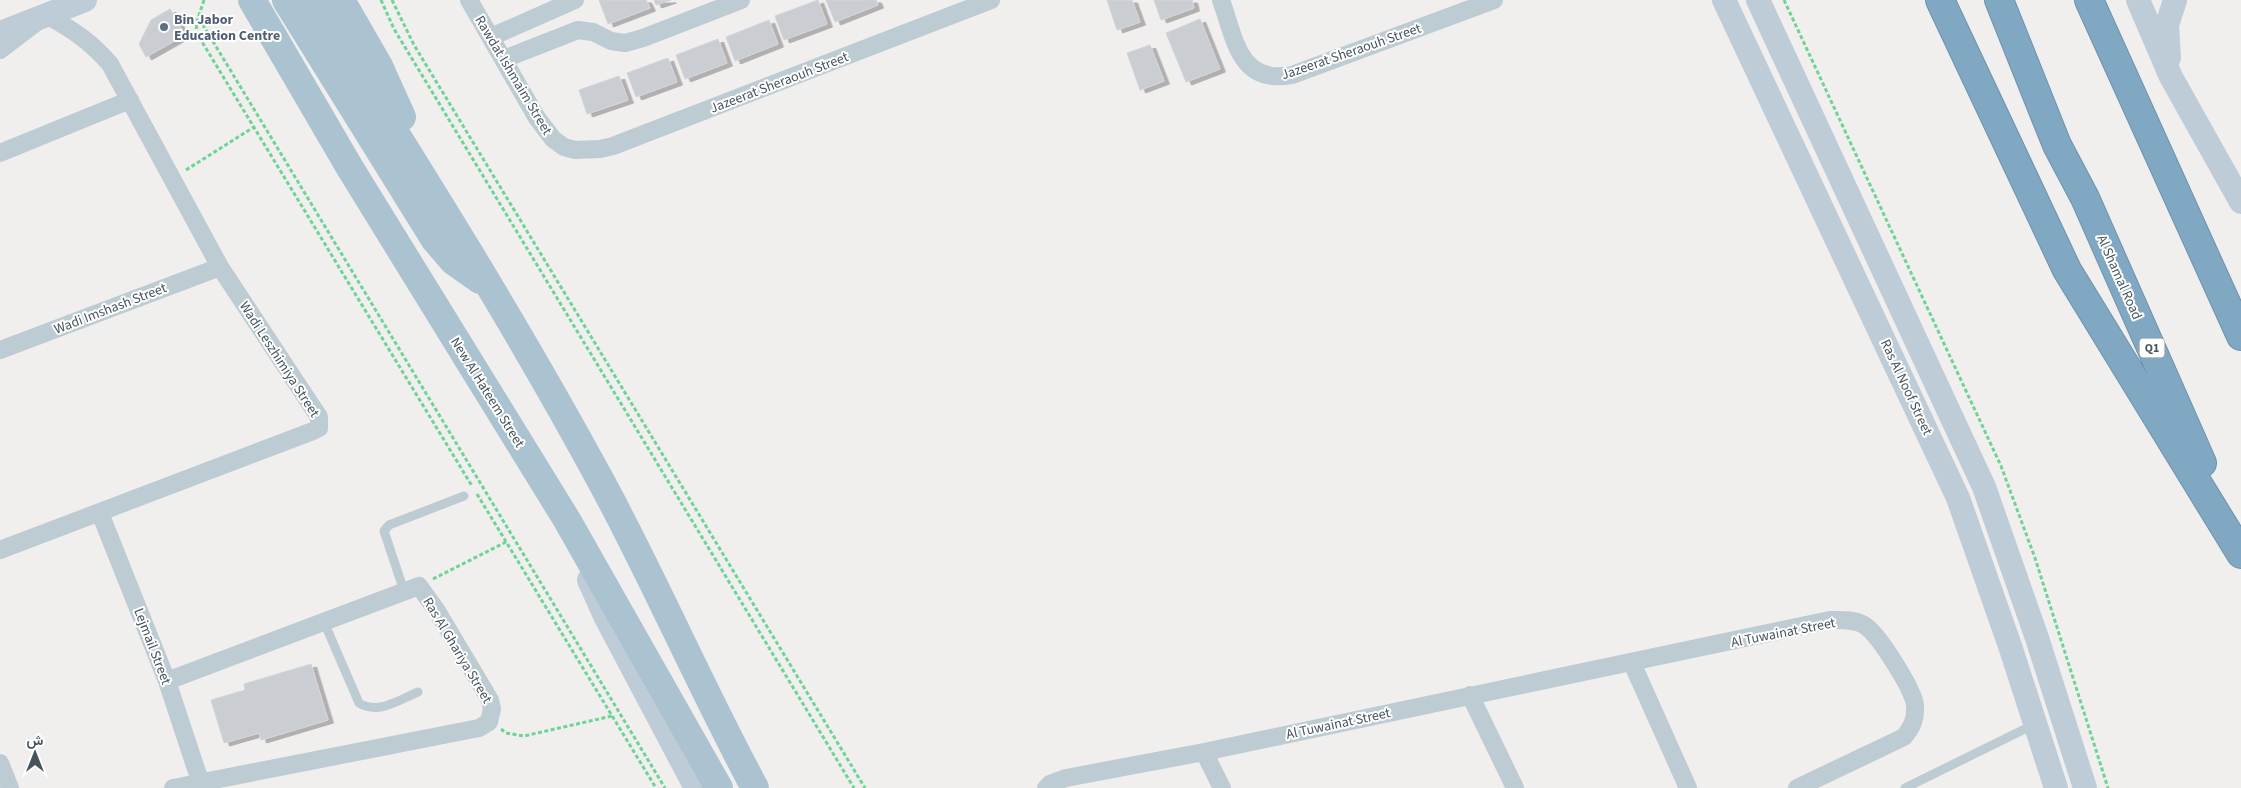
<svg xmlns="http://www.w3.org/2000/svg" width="2241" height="788" viewBox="0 0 2241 788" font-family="'Source Sans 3',Vazirmatn,sans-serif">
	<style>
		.building { fill: #caced3; stroke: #d1d5da; filter: url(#shadow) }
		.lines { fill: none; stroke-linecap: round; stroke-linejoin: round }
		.highway-casing { stroke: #6c93ad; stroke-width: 30 }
		.path { stroke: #6dd496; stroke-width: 3; stroke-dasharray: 4 2.5; stroke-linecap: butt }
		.lane { stroke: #bdcbd2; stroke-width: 9 }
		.street { stroke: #bdcbd2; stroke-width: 18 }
		.secondary { stroke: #bdccd7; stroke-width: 24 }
		.primary { stroke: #abc2d0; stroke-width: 28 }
		.highway { stroke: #81a8c2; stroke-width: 28 }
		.service-dot { fill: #5c6f8a; stroke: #fff; stroke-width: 2 }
		.labels { text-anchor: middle; stroke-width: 4; stroke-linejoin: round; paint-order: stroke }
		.shield { fill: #fff; stroke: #7d878e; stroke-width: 1 }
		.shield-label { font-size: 12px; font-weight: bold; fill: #45545d }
		.service-label { font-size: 14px; font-weight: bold; fill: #4e5e75; stroke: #fff; text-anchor: start }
		.street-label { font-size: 14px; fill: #45545d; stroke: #fff }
	</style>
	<defs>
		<filter id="shadow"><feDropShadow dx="5.5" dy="3" stdDeviation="0" flood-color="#0004"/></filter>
	</defs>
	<rect width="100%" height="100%" fill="#f1eeee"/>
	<path class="building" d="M599,0H646L650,8L608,24Z
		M654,0H671L656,5Z
		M818,0L827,24L784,40L775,16Z
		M826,0H876L878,5L835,22Z
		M1107,0H1132L1140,22L1117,30Z
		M1154,0H1192L1194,8L1161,20Z
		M170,9L185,35L146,57L139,44L151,20Z
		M1200,19L1220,69L1186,82L1166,33Z
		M769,20L778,44L735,61L726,37Z
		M718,39L727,63L685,79L676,55Z
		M1150,45L1164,81L1140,90L1127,53Z
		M668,58L677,82L636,97L627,73Z
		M619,76L628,100L587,114L579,90Z
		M311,664L328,720L261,740L259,733L224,743L211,700L245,690L244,684Z"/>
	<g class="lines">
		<defs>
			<path id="highway" d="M1940,0L2067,270L2241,554
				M1999,0L2057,145L2085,198L2202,463
				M2089,0L2241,336"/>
		</defs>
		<use href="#highway" class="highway-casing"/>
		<path class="path" d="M204,0L197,21L196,32L472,486
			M381,0L394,29L854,788
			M392,0L414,45L865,788
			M1784,0L2001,466L2035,558L2108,788
			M197,21L203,25L665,788
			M186,170L254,127
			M477,494L656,788
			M433,579L506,542
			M501,729L506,733L524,736L612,716"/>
		<path class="lane" d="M404,591L384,531L389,525L464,496
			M324,622L359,703C378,715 399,700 418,692
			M1905,788L2035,724"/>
		<path class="street" d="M469,0L537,118L553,139L564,147L575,150L600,149L613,146L991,0
			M1221,0C1235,39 1239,85 1292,75L1494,0
			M491,37L575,0
			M0,50L46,15C73,30 90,41 110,64L220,267L319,417V428L313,431L0,550
			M504,59L578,30L593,32L611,41L625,43L643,38L741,0
			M0,153L130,100
			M0,350L220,267
			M100,513L167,681L200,781
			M1632,663L1688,788
			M167,681L419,586L437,611L490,700L492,709L489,722L479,728L173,788
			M1470,695L1515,788
			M1204,752L1222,788
			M0,763L10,788
			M1046,788L1050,784L1066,778L1204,752L1830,620C1841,620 1854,619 1864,625C1878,633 1913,689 1915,705C1916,719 1912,727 1904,737L1797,788"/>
		<path class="secondary" d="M1724,0L1958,498L2010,646L2056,788
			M1758,0L1984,487L2037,638L2085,788
			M2138,0L2171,77L2241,202
			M0,33L85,0
			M2169,58L2167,25L2175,0
			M589,580L606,618L696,788"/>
		<path class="primary" d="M252,0L350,168L567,520L719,788
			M286,0L435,240L453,261L480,280
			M312,0C412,159 513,318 602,483C656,583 701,688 755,788
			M341,0L379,66L402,117"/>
		<use href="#highway" class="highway"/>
	</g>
	<circle class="service-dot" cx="164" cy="27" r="5"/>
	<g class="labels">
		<rect class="shield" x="2139.5" y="338.5" width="25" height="19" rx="4"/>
		<g class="shield-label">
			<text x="2152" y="352">Q1</text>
		</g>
		<g class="service-label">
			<text x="174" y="24">Bin Jabor<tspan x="174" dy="16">Education Centre</tspan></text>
		</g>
		<g class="street-label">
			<text transform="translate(1351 51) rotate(-19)" y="5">Jazeerat Sheraouh Street</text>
			<text transform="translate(514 75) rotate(59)" y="5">Rawdat Ishmaim Street</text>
			<text transform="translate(779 82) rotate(-21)" y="5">Jazeerat Sheraouh Street</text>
			<text transform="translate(2120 277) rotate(66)" y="5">Al Shamal Road</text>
			<text transform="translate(110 308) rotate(-21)" y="5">Wadi Imshash Street</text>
			<text transform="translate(280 359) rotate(57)" y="5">Wadi Leszhimiya Street</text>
			<text transform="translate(1907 387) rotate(65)" y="5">Ras Al Noof Street</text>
			<text transform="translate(488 392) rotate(58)" y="5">New Al Hateem Street</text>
			<text transform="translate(1783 632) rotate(-11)" y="5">Al Tuwainat Street</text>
			<text transform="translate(153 646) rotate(69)" y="5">Lejmail Street</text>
			<text transform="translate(458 650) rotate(59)" y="5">Ras Al Ghariya Street</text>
			<text transform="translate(1338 723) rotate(-12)" y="5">Al Tuwainat Street</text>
		</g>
	</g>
	<g transform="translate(35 753)" stroke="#ffffff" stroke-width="4" paint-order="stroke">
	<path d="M0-4L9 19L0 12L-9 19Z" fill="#45545d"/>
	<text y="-8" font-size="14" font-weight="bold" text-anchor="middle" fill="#45545d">ش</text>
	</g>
</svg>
